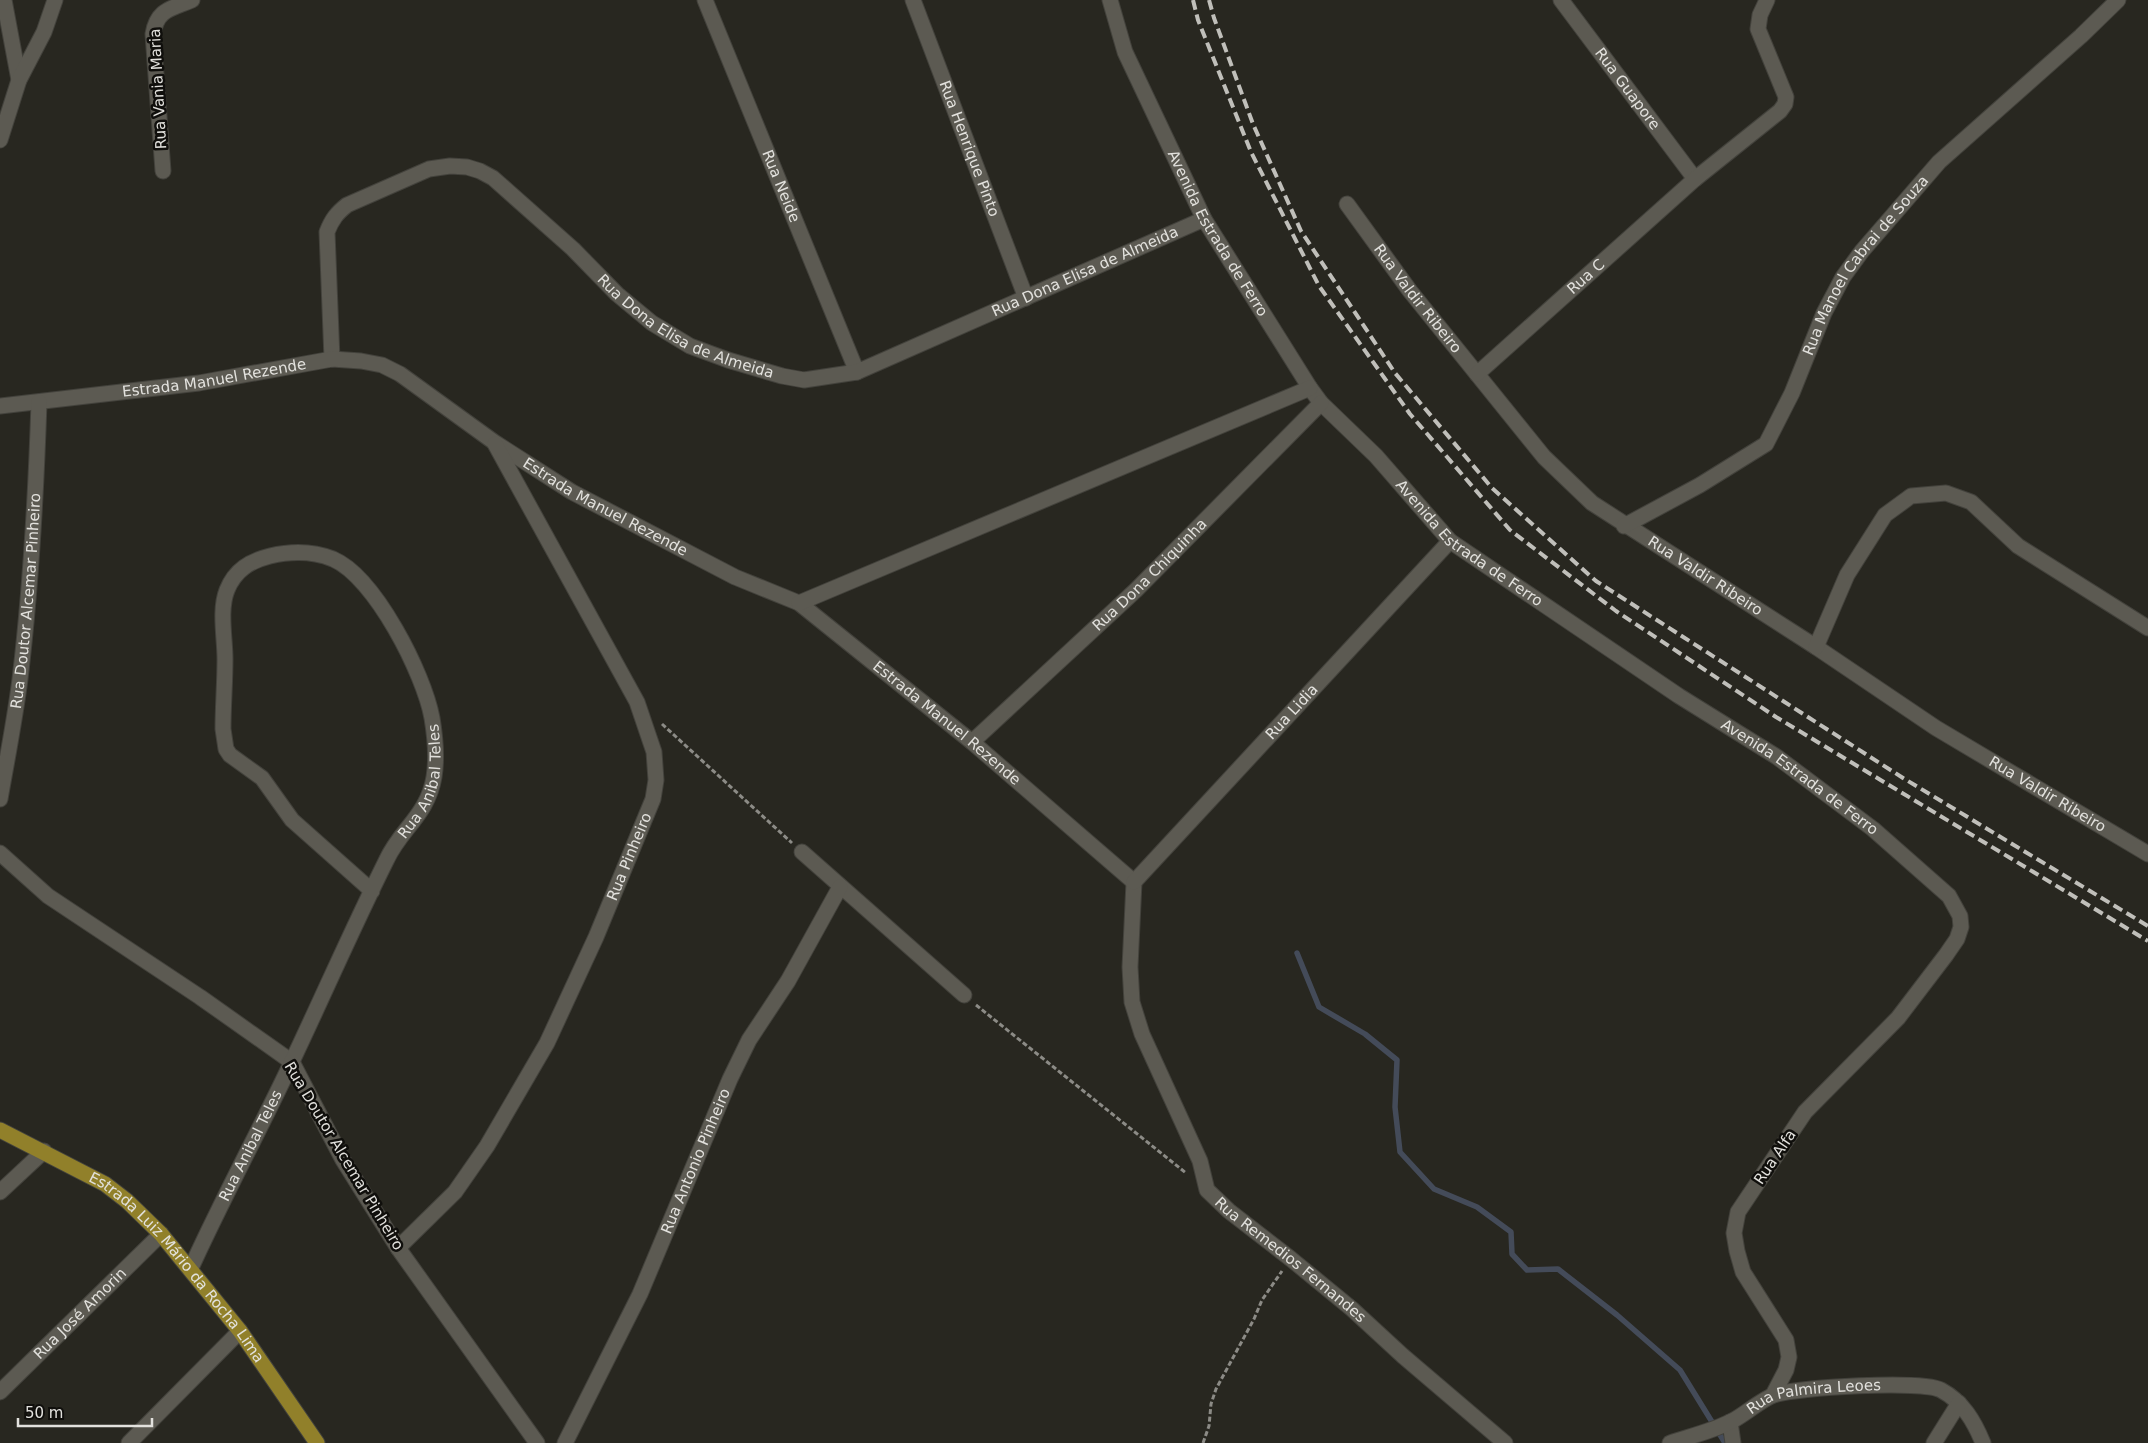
<svg xmlns="http://www.w3.org/2000/svg" width="2148" height="1443" viewBox="0 0 2148 1443" font-family="'DejaVu Sans',sans-serif">
	<style>
		.lines { fill: none; stroke-linecap: round; stroke-linejoin: round }
		.stream { stroke: #444b59; stroke-width: 5.5 }
		.minor-casing { stroke: #43423c; stroke-width: 17 }
		.major-casing { stroke: #43423c; stroke-width: 17 }
		.path { stroke: #8c8b86; stroke-width: 3; stroke-dasharray: 5 2.5; stroke-linecap: butt }
		.minor { stroke: #5c5a52; stroke-width: 15 }
		.major { stroke: #91802a; stroke-width: 15 }
		.rail { stroke: #c0bfba; stroke-width: 4; stroke-dasharray: 10 5; stroke-linecap: butt }
		.labels { text-anchor: middle; stroke-width: 5; stroke-linejoin: round; paint-order: stroke }
		.street-label { font-size: 15px; fill: #e2e1dd; stroke: #100f0c }
	</style>
	<rect width="100%" height="100%" fill="#282720"/>
	<g class="lines">
		<path class="stream" d="M1297,953L1319,1007L1365,1034L1397,1060L1395,1107L1400,1152L1434,1189L1477,1207L1511,1232L1512,1254L1527,1270L1558,1269L1617,1315L1680,1370L1725,1443"/>
		<defs>
			<g id="minor">
				<path d="M4,0L19,80"/>
				<path id="s1" d="M705,0L857,372"/>
				<path id="s2" d="M913,0L1026,298"/>
				<path id="s3" d="M1110,0L1125,52L1204,219L1310,388L1321,403L1376,456L1450,541L1679,696L1777,757L1873,829L1949,896L1960,916L1961,927L1957,939L1946,955L1898,1018L1805,1112L1738,1212L1734,1233L1737,1251L1743,1272L1786,1340L1789,1357L1786,1370L1773,1395"/>
				<path id="s4" d="M1561,0L1695,179"/>
				<path d="M0,140L19,80L44,32L55,0"/>
				<path d="M163,171L153,34C157,9 171,9 192,0"/>
				<path id="s5" d="M1347,204L1410,291L1544,457L1592,503L1816,647L1936,728L2148,854"/>
				<path id="s6" d="M332,359L327,232C332,219 337,213 347,205L429,169L450,166L467,167L480,171L493,178L573,249L617,294L652,323L690,346L728,360L782,376L804,380L857,372L1204,219"/>
				<path id="s7" d="M1477,374L1695,179L1780,111L1785,104L1786,97L1758,29L1760,15L1767,0"/>
				<path id="s8" d="M0,406L199,383L332,359L361,361L382,365L400,374L494,442L572,492L735,577L799,603L972,742L1134,882"/>
				<path id="s9" d="M1624,526L1700,485L1766,444L1792,393L1824,313L1843,277L1862,251L1939,162L2081,36L2118,0"/>
				<path d="M799,603L1310,388"/>
				<path d="M1816,647L1847,575L1885,515L1911,496L1946,493L1971,502L2018,546L2148,628"/>
				<path id="s10" d="M972,742L1136,590L1321,403"/>
				<path id="s11" d="M0,799C7,759 15,719 20,679C31,587 36,495 39,402"/>
				<path d="M802,852L964,995"/>
				<path d="M0,853L48,896L200,997L292,1062L343,1160L398,1248L537,1443"/>
				<path id="s12" d="M1134,882L1130,967L1132,1002L1142,1034L1200,1161L1207,1190L1229,1211L1291,1259L1352,1309L1403,1356L1505,1443"/>
				<path id="s13" d="M1134,882L1450,541"/>
				<path d="M0,1192L44,1151"/>
				<path id="s14" d="M398,1248L455,1192L487,1146L547,1043L596,937L653,799L656,780L654,752L637,702L495,444"/>
				<path id="s15" d="M191,1268C221,1202 256,1137 287,1072C321,1001 352,929 387,859C401,829 428,814 434,777C437,759 435,736 432,718C424,674 375,577 333,559C313,551 291,551 270,556C250,561 235,570 227,590C219,610 225,638 225,659C225,683 223,706 223,729L226,749L230,755L262,778L292,820L372,891"/>
				<path id="s16" d="M0,1392L161,1234"/>
				<path d="M1730,1422L1733,1443"/>
				<path d="M129,1443L240,1331"/>
				<path id="s17" d="M565,1443L640,1294L730,1079L749,1040L788,981L840,887"/>
				<path id="s18" d="M1670,1443C1691,1436 1713,1431 1732,1421C1744,1415 1762,1399 1774,1395C1796,1387 1923,1380 1941,1390C1963,1402 1974,1421 1983,1443"/>
				<path d="M1934,1443L1959,1403"/>
			</g>
			<g id="major">
				<path id="s19" d="M0,1130L105,1184L127,1201L161,1234L240,1331L317,1443"/>
			</g>
		</defs>
		<use href="#minor" class="minor-casing"/>
		<use href="#major" class="major-casing"/>
		<path class="path" d="M662,724L792,843
			M976,1005L1186,1173
			M1203,1443L1209,1426L1211,1404L1216,1389L1254,1319L1262,1300L1282,1271"/>
		<use href="#minor" class="minor"/>
		<use href="#major" class="major"/>
		<path class="rail" d="M1193,0L1198,20L1251,152L1319,286L1410,414L1510,530L1616,611L1776,717L2148,941
			M1209,0L1214,18L1253,124L1301,231L1395,373L1492,488L1596,581L1903,778L2148,926"/>
	</g>
	<g class="labels">
		<g class="street-label">
			<text transform="translate(158 89) rotate(-93)" y="5">Rua Vania Maria</text>
			<text dy="5" stroke="none"><textPath href="#s4" startOffset="111">Rua Guapore</textPath></text>
			<text dy="5" stroke="none"><textPath href="#s2" startOffset="159">Rua Henrique Pinto</textPath></text>
			<text dy="5" stroke="none"><textPath href="#s1" startOffset="201">Rua Neide</textPath></text>
			<text dy="5" stroke="none"><textPath href="#s3" startOffset="258">Avenida Estrada de Ferro</textPath></text>
			<text dy="5" stroke="none"><textPath href="#s9" startOffset="370">Rua Manoel Cabrai de Souza</textPath></text>
			<text dy="5" stroke="none"><textPath href="#s6" startOffset="999">Rua Dona Elisa de Almeida</textPath></text>
			<text dy="5" stroke="none"><textPath href="#s7" startOffset="146">Rua C</textPath></text>
			<text dy="5" stroke="none"><textPath href="#s5" startOffset="118">Rua Valdir Ribeiro</textPath></text>
			<text dy="5" stroke="none"><textPath href="#s6" startOffset="564">Rua Dona Elisa de Almeida</textPath></text>
			<text dy="5" stroke="none"><textPath href="#s8" startOffset="216">Estrada Manuel Rezende</textPath></text>
			<text dy="5" stroke="none"><textPath href="#s8" startOffset="651">Estrada Manuel Rezende</textPath></text>
			<text dy="5" stroke="none"><textPath href="#s3" startOffset="662">Avenida Estrada de Ferro</textPath></text>
			<text dy="5" stroke="none"><textPath href="#s10" startOffset="244">Rua Dona Chiquinha</textPath></text>
			<text dy="5" stroke="none"><textPath href="#s5" startOffset="522">Rua Valdir Ribeiro</textPath></text>
			<text dy="5" stroke="none"><textPath href="#s11" startOffset="200">Rua Doutor Alcemar Pinheiro</textPath></text>
			<text dy="5" stroke="none"><textPath href="#s13" startOffset="232">Rua Lidia</textPath></text>
			<text dy="5" stroke="none"><textPath href="#s8" startOffset="1058">Estrada Manuel Rezende</textPath></text>
			<text dy="5" stroke="none"><textPath href="#s3" startOffset="1068">Avenida Estrada de Ferro</textPath></text>
			<text dy="5" stroke="none"><textPath href="#s15" startOffset="541">Rua Anibal Teles</textPath></text>
			<text dy="5" stroke="none"><textPath href="#s5" startOffset="928">Rua Valdir Ribeiro</textPath></text>
			<text dy="5" stroke="none"><textPath href="#s14" startOffset="459">Rua Pinheiro</textPath></text>
			<text dy="5" stroke="none"><textPath href="#s15" startOffset="136">Rua Anibal Teles</textPath></text>
			<text transform="translate(344 1156) rotate(59)" y="5">Rua Doutor Alcemar Pinheiro</text>
			<text transform="translate(1775 1157) rotate(-56)" y="5">Rua Alfa</text>
			<text dy="5" stroke="none"><textPath href="#s17" startOffset="311">Rua Antonio Pinheiro</textPath></text>
			<text dy="5" stroke="none"><textPath href="#s12" startOffset="432">Rua Remedios Fernandes</textPath></text>
			<text dy="5" stroke="none"><textPath href="#s19" startOffset="228">Estrada Luiz Mário da Rocha Lima</textPath></text>
			<text dy="5" stroke="none"><textPath href="#s16" startOffset="112">Rua José Amorin</textPath></text>
			<text dy="5" stroke="none"><textPath href="#s18" startOffset="154">Rua Palmira Leoes</textPath></text>
		</g>
	</g>
	<path d="M18 1418v8h134v-8" fill="none" stroke="#e2e1dd" stroke-width="2.5"/>
	<text x="25" y="1418" font-size="15" fill="#e2e1dd" stroke="#100f0c" stroke-width="4" paint-order="stroke">50 m</text>
</svg>
